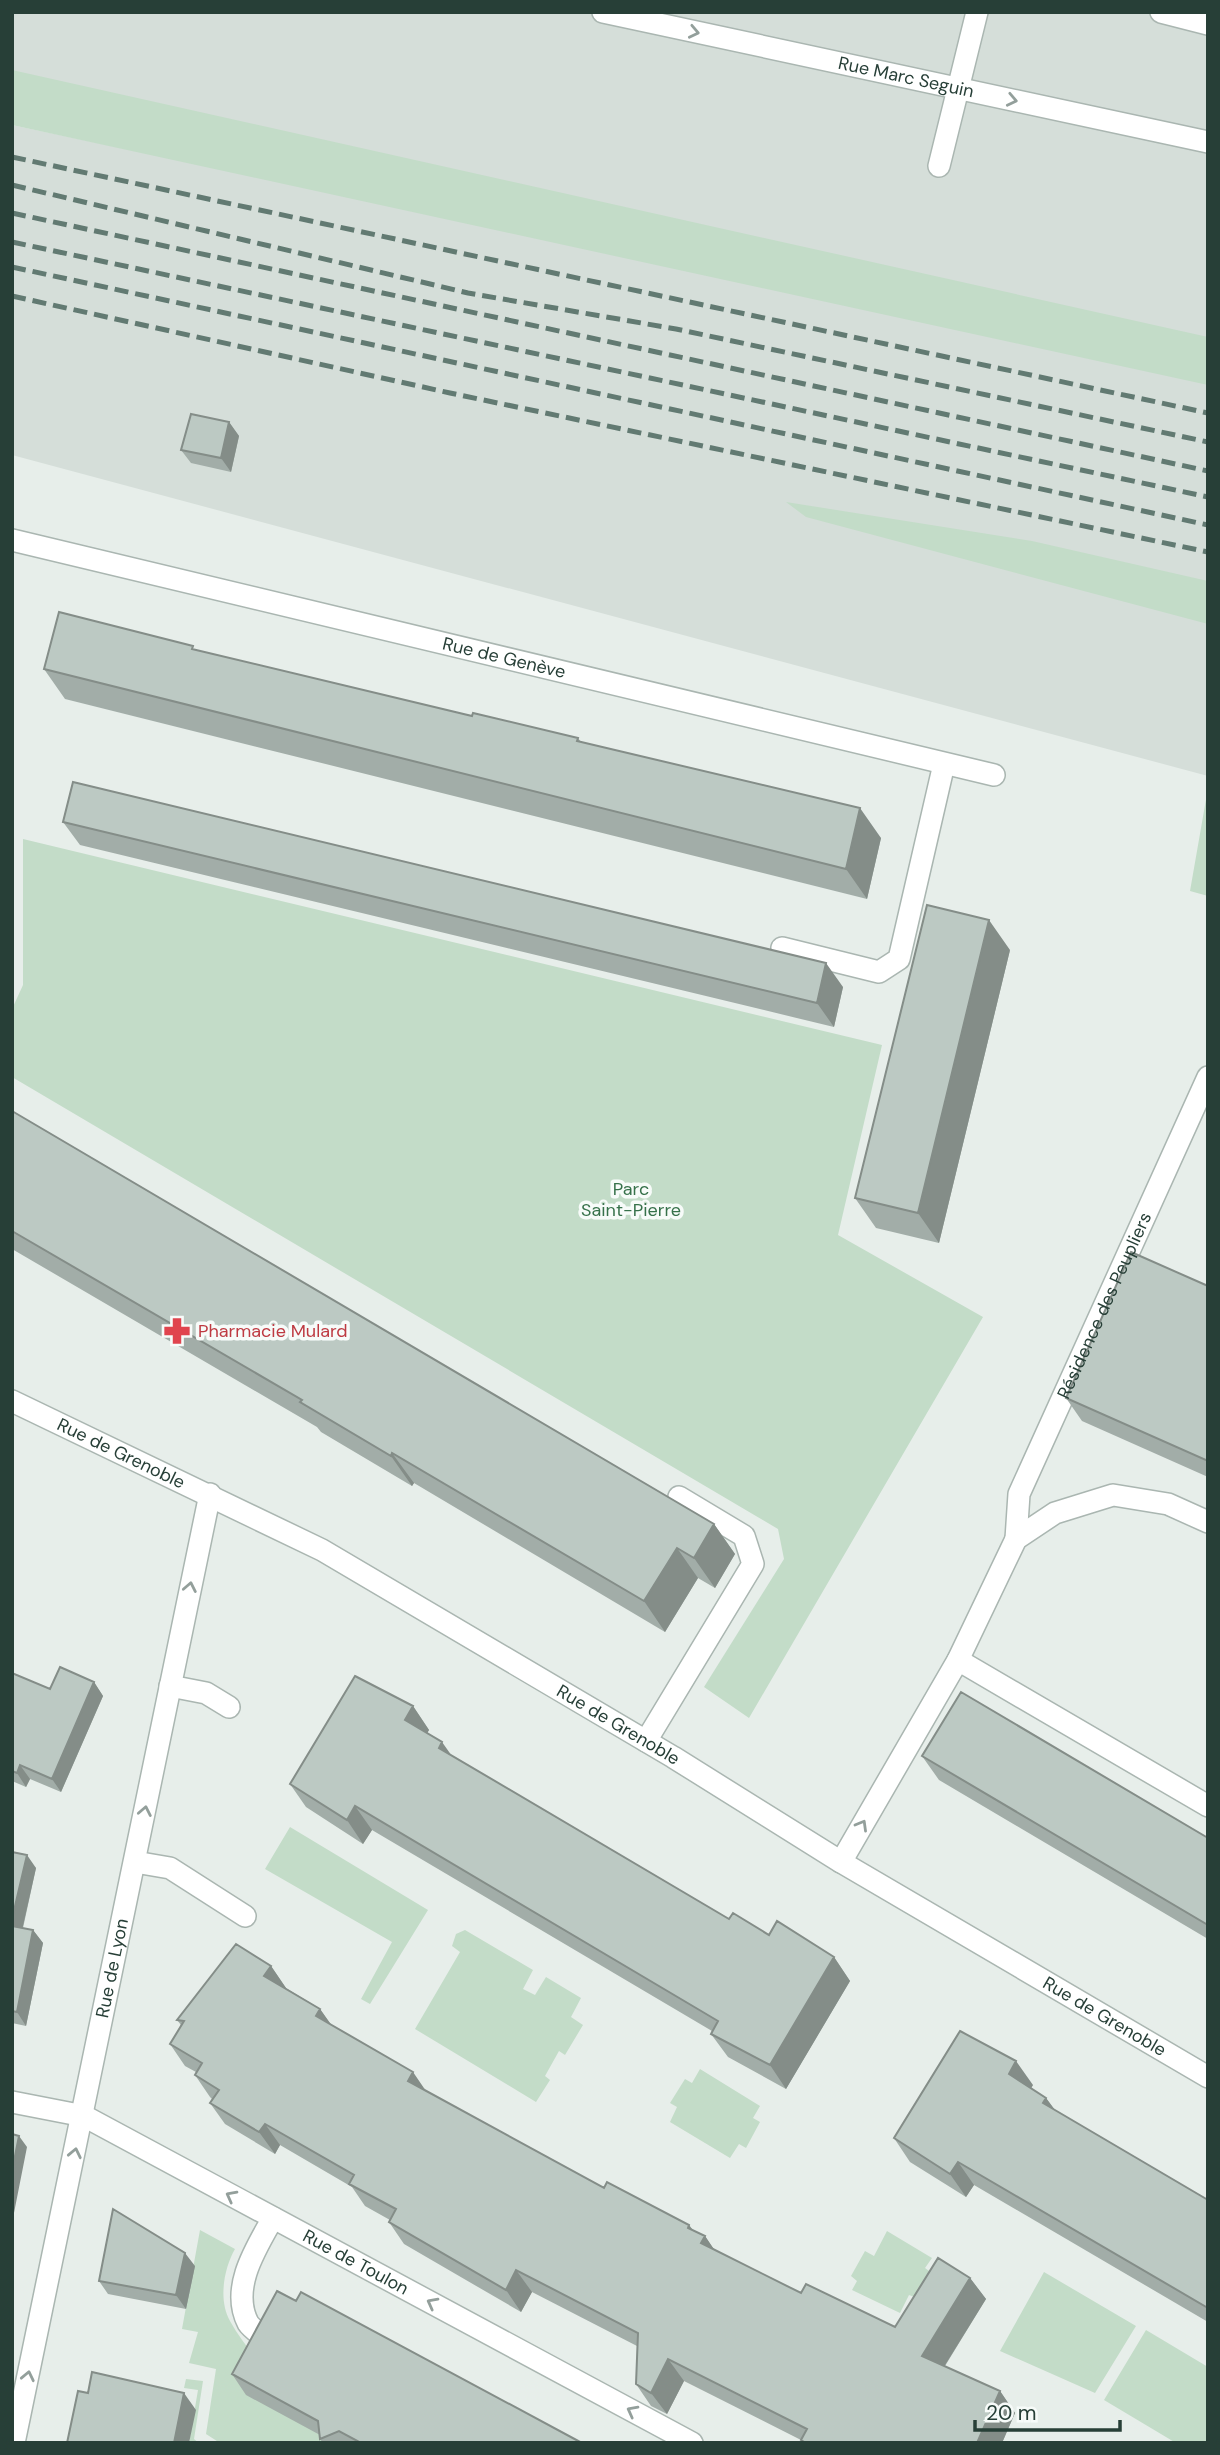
<svg xmlns="http://www.w3.org/2000/svg" width="1220" height="2455" viewBox="0 0 1220 2455" font-family="'DM Sans',sans-serif">
	<style>
		.built { fill: #d5ded9 }
		.green { fill: #c3dcc8 }
		.lines { fill: none; stroke-linecap: round; stroke-linejoin: round }
		.service-casing { stroke: #aab6b1; stroke-width: 24 }
		.minor-casing { stroke: #aab6b1; stroke-width: 24 }
		.service { stroke: #fff; stroke-width: 21 }
		.minor { stroke: #fff; stroke-width: 21 }
		.rail { stroke: #627a72; stroke-width: 5; stroke-dasharray: 14 7; stroke-linecap: butt }
		.wall { fill: #a2ada8 }
		.shaded-wall { fill: #848d88 }
		.building { fill: #bcc9c3; stroke: #848d88; stroke-width: 2 }
		.oneway { stroke: #939f9b }
		.labels { text-anchor: middle; stroke-width: 7; stroke-linejoin: round; paint-order: stroke }
		.street-label { font-size: 18px; fill: #273f37; stroke: #f7fbf9 }
		.park-label { font-size: 18px; fill: #36714a; stroke: #f7fbf9 }
		.health-label { font-size: 18px; fill: #be3a42; stroke: #f7fbf9; text-anchor: start }
	</style>
	<rect width="100%" height="100%" fill="#e7eeea"/>
	<path class="built" d="M12,12H1208V776L12,455V125L173,159L12,115Z"/>
	<path class="green" d="M12,70L1208,337V385L12,125Z
		M786,502L1032,541L1208,581V624L806,517Z
		M1208,788V896L1190,891Z
		M23,839L882,1045L838,1235L983,1317L749,1718L704,1687L784,1559L778,1529L12,1077V1009L23,985Z
		M290,1827L428,1910L370,2004L361,1999L392,1942L265,1869Z
		M465,1930L533,1970L523,1989L535,1995L546,1977L581,1998L571,2017L583,2025L565,2055L559,2051L545,2076L550,2080L536,2102L415,2029L460,1952L452,1946L456,1934Z
		M700,2069L760,2106L753,2118L760,2122L746,2148L739,2144L730,2158L670,2122L677,2107L670,2103L685,2079L692,2083Z
		M200,2230L235,2249C224,2268 218,2300 230,2321C255,2366 299,2400 328,2443H220L206,2434L216,2369L189,2363L198,2332L182,2329Z
		M887,2231L932,2258L925,2268L932,2273L917,2298L909,2295L900,2313L852,2290L857,2281L851,2276L865,2251L874,2256Z
		M1044,2272L1136,2326L1095,2393L1000,2351Z
		M1146,2330L1208,2367V2443H1176L1104,2400Z
		M186,2379L203,2381L194,2439L199,2443H189L198,2390L184,2388Z"/>
	<g class="lines">
		<defs>
			<g id="service">
				<path d="M1161,12L1208,24"/>
				<path d="M939,166L977,12"/>
				<path d="M782,948L879,972L899,959L944,764"/>
				<path id="s1" d="M1016,1539L1019,1494L1208,1077"/>
				<path d="M958,1660L1208,1806"/>
				<path d="M170,1686L206,1693L229,1707"/>
				<path d="M646,1741L753,1564L744,1536L679,1497"/>
				<path d="M135,1862L170,1868L245,1916"/>
				<path d="M841,1862L958,1660L1016,1539L1055,1513L1113,1495L1168,1504L1208,1522"/>
				<path d="M265,2338C260,2334 251,2328 248,2323C230,2288 256,2248 273,2218"/>
			</g>
			<g id="minor">
				<path id="s2" d="M603,12L1208,142"/>
				<path id="s3" d="M12,540L994,775"/>
				<path id="s4" d="M12,1401L322,1550L673,1757L841,1862L1208,2077"/>
				<path id="s5" d="M12,2102L84,2116L692,2443"/>
				<path id="s6" d="M14,2443L210,1494"/>
			</g>
		</defs>
		<use href="#service" class="service-casing"/>
		<use href="#minor" class="minor-casing"/>
		<use href="#service" class="service"/>
		<use href="#minor" class="minor"/>
		<path class="rail" d="M12,157L1208,413
			M12,185L468,293L676,329L1208,442
			M12,213L1208,471
			M12,242L1208,497
			M12,267L1208,525
			M12,296L450,393L1208,552"/>
	</g>
	<path class="wall" d="M229,422L239,436L231,472L191,463L181,450Z
		M195,650L472,716L578,738L581,742L881,838L867,899L65,699L44,669Z
		M63,822L843,987L834,1027L80,845Z
		M1010,950L939,1243L876,1228L855,1198Z
		M12,1111L714,1524L735,1554L715,1588L698,1578L665,1632L414,1483L412,1486L321,1432L317,1427L12,1249Z
		M1208,1286V1477L1082,1421L1066,1398Z
		M12,1673L50,1689L94,1682L103,1696L61,1792L30,1779L26,1787L12,1781Z
		M413,1706L429,1730L427,1733L451,1755L729,1919L769,1935L834,1957L850,1981L786,2089L728,2057L711,2034L712,2031L372,1830L363,1844L306,1807L290,1784Z
		M922,1756L1208,1838V1939L939,1780Z
		M12,1852L36,1868L23,1928L33,1930L43,1943L26,2026L12,2023Z
		M271,1966L286,1988L320,2009L331,2025L426,2091L604,2188L689,2225L693,2230L705,2236L714,2250L801,2293L895,2327L970,2278L986,2299L945,2366L1000,2391L1015,2413L1002,2443H803L801,2440L684,2381L667,2414L651,2406L636,2384L637,2346L532,2292L521,2312L404,2244L389,2222L390,2220L365,2206L352,2187L280,2145L275,2154L225,2124L210,2103L212,2099L210,2097L195,2075L196,2072L185,2066L170,2044L181,2025L177,2020Z
		M1033,2085L1031,2088L1046,2098L1055,2110L1208,2200V2322L974,2185L966,2197L910,2162L894,2138Z
		M195,2266L186,2309L108,2294L99,2281Z
		M296,2301L582,2443H323L320,2439V2435L246,2395L232,2374Z"/>
	<path class="shaded-wall" d="M229,422L239,436L231,472L221,458Z
		M860,808L881,838L867,899L846,869Z
		M989,920L1010,950L939,1243L918,1213Z
		M826,963L843,987L834,1027L817,1003Z
		M392,1453L414,1483L412,1486L391,1456Z
		M714,1524L735,1554L715,1588L694,1558Z
		M677,1548L698,1578L665,1632L644,1601Z
		M94,1682L103,1696L61,1792L52,1779Z
		M413,1706L429,1730L421,1744L405,1720Z
		M442,1742L459,1766L439,1748Z
		M20,1765L30,1779L26,1787L17,1773Z
		M355,1806L372,1830L363,1844L347,1820Z
		M27,1855L36,1868L20,1939L12,1927V1919Z
		M33,1930L43,1943L26,2026L17,2012Z
		M834,1957L850,1981L786,2089L770,2065Z
		M271,1966L286,1988L280,1997L264,1976Z
		M320,2009L335,2030L316,2016Z
		M1016,2061L1033,2085L1025,2098L1009,2074Z
		M413,2072L428,2094L408,2081Z
		M1046,2098L1063,2121L1043,2103Z
		M265,2124L280,2145L275,2154L259,2132Z
		M19,2136L27,2147L12,2223V2171Z
		M958,2162L974,2185L966,2197L950,2174Z
		M689,2225L701,2243L705,2236L720,2258L716,2265L688,2228Z
		M185,2253L195,2266L186,2309L176,2295Z
		M516,2270L532,2292L521,2312L506,2290Z
		M970,2278L986,2299L937,2378L922,2356Z
		M668,2359L684,2381L667,2414L651,2393Z
		M1000,2391L1015,2413L1002,2443H977Z
		M184,2393L196,2410L189,2443H174Z"/>
	<path class="building" d="M191,414L229,422L221,458L181,450Z
		M59,612L193,646L192,649L472,716L473,713L578,738L577,741L860,808L846,869L44,669Z
		M73,782L826,963L817,1003L63,822Z
		M927,905L989,920L918,1213L855,1198Z
		M12,1111L714,1524L694,1558L677,1548L644,1601L392,1453L391,1456L300,1402L302,1400L12,1231Z
		M1131,1252L1208,1286V1461L1066,1398Z
		M60,1667L94,1682L52,1779L20,1765L17,1773L12,1771V1673L50,1689Z
		M355,1676L413,1706L405,1720L442,1742L439,1748L729,1919L733,1913L769,1935L777,1921L834,1957L770,2065L711,2034L718,2021L355,1806L347,1820L290,1784Z
		M961,1692L1208,1838V1925L922,1756Z
		M12,1852L27,1855L12,1919Z
		M12,1926L33,1930L17,2012L12,2011Z
		M236,1944L271,1966L264,1976L320,2009L316,2016L413,2072L408,2081L604,2188L607,2182L689,2225L688,2228L705,2236L701,2243L801,2293L806,2284L895,2327L938,2258L970,2278L922,2356L1000,2391L977,2443H806L801,2440L807,2429L668,2359L651,2393L636,2384L638,2333L516,2270L506,2290L389,2222L396,2209L349,2184L354,2175L265,2124L259,2132L210,2103L219,2090L195,2075L202,2063L170,2044L184,2021L177,2020Z
		M960,2031L1016,2061L1009,2074L1046,2098L1043,2103L1208,2200V2308L958,2162L950,2174L894,2138Z
		M12,2134L19,2136L12,2171Z
		M113,2209L185,2253L176,2295L99,2281Z
		M277,2291L296,2301L301,2292L582,2443H361L339,2431L320,2439L318,2421L232,2374Z
		M92,2372L184,2393L174,2443H67L78,2391L88,2393Z"/>
	<defs><path id="oneway-chevron" d="M-2-3.5L2.5 0L-2 3.5" fill="none" stroke-width="1.6" stroke-linecap="round" stroke-linejoin="round" transform="scale(1.75)"/></defs>
	<g class="oneway">
		<use href="#oneway-chevron" transform="translate(694 32) rotate(12)"/>
		<use href="#oneway-chevron" transform="translate(1012 100) rotate(12)"/>
		<use href="#oneway-chevron" transform="translate(190 1587) rotate(-79)"/>
		<use href="#oneway-chevron" transform="translate(145 1811) rotate(-79)"/>
		<use href="#oneway-chevron" transform="translate(862 1825) rotate(-60)"/>
		<use href="#oneway-chevron" transform="translate(75 2153) rotate(-78)"/>
		<use href="#oneway-chevron" transform="translate(231 2196) rotate(-152)"/>
		<use href="#oneway-chevron" transform="translate(432 2303) rotate(-152)"/>
		<use href="#oneway-chevron" transform="translate(28 2376) rotate(-78)"/>
		<use href="#oneway-chevron" transform="translate(632 2411) rotate(-152)"/>
	</g>
	<defs>
		<symbol id="pharmacy-bare" viewBox="-9 -9 18 18"><path d="M-2-6h4v4h4v4h-4v4h-4v-4h-4v-4h4Z" fill="#e0444e" stroke="#f7fbf9" stroke-width="2.5" paint-order="stroke"/></symbol>
	</defs>
	<g fill-rule="evenodd">
		<use href="#pharmacy-bare" x="158" y="1312" width="38" height="38"/>
	</g>
	<g class="labels">
		<g class="street-label">
			<text dy="6" stroke="none"><textPath href="#s2" startOffset="310">Rue Marc Seguin</textPath></text>
			<text dy="6" stroke="none"><textPath href="#s3" startOffset="506">Rue de Genève</textPath></text>
			<text dy="6" stroke="none"><textPath href="#s1" startOffset="252">Résidence des Peupliers</textPath></text>
			<text dy="6" stroke="none"><textPath href="#s4" startOffset="121">Rue de Grenoble</textPath></text>
			<text dy="6" stroke="none"><textPath href="#s4" startOffset="688">Rue de Grenoble</textPath></text>
			<text dy="6" stroke="none"><textPath href="#s6" startOffset="485">Rue de Lyon</textPath></text>
			<text dy="6" stroke="none"><textPath href="#s4" startOffset="1255">Rue de Grenoble</textPath></text>
			<text dy="6" stroke="none"><textPath href="#s5" startOffset="382">Rue de Toulon</textPath></text>
		</g>
		<g class="park-label">
			<text x="631" y="1195">Parc<tspan x="631" dy="21">Saint-Pierre</tspan></text>
		</g>
		<g class="health-label">
			<text x="198" y="1337">Pharmacie Mulard</text>
		</g>
	</g>
	<rect width="1220" height="2455" fill="none" stroke="#273f37" stroke-width="28"/>
	<path d="M975 2420v10h145v-10" fill="none" stroke="#273f37" stroke-width="3.5"/>
	<text x="986" y="2420" font-size="21" fill="#273f37" stroke="#f7fbf9" stroke-width="5" paint-order="stroke">20 m</text>
</svg>
